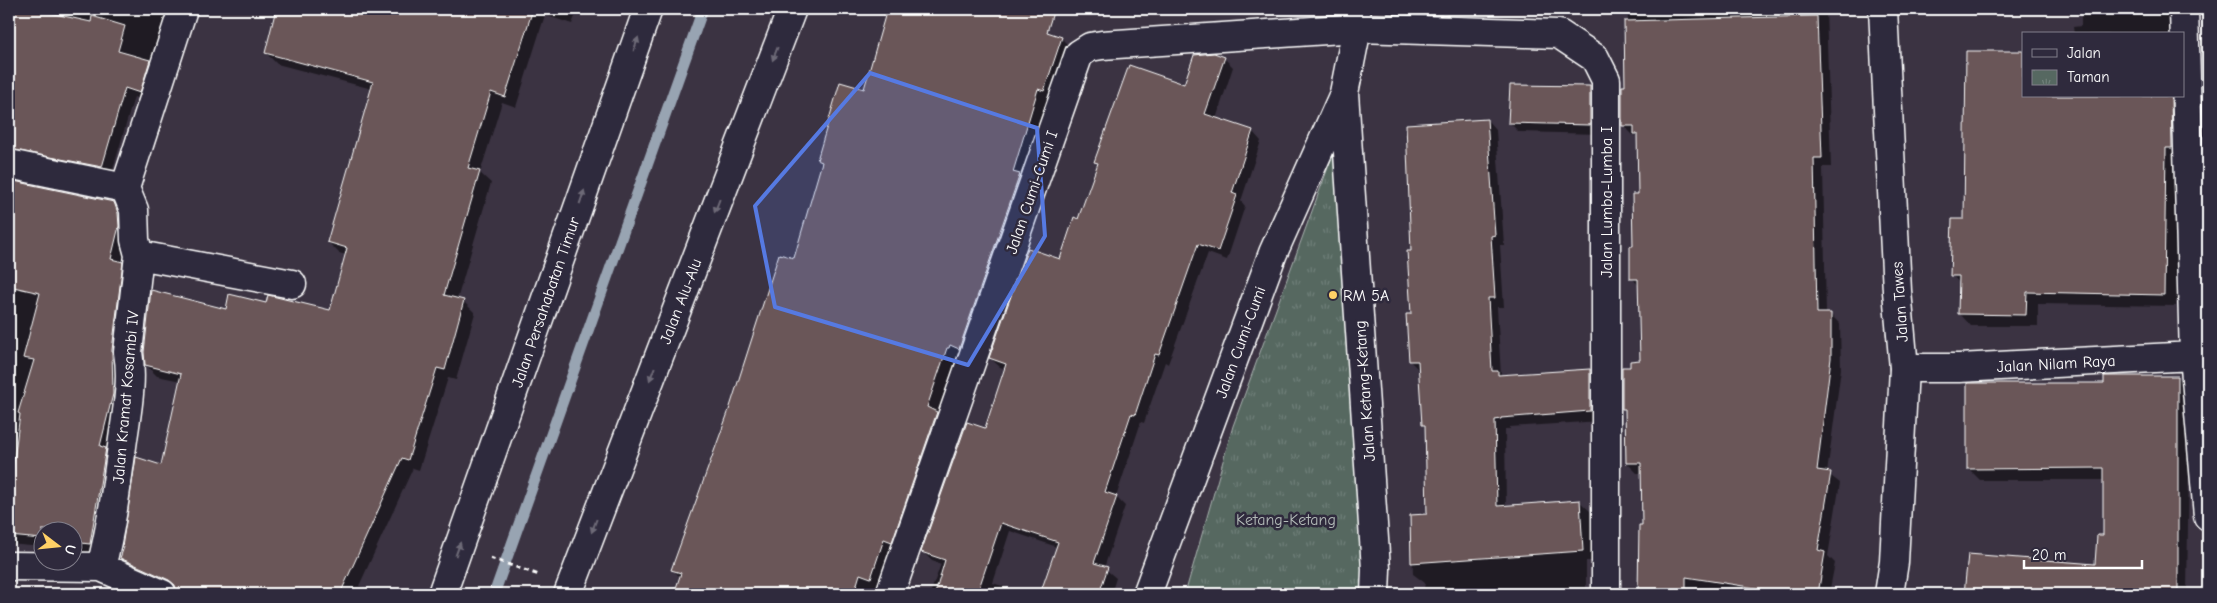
<svg xmlns="http://www.w3.org/2000/svg" width="2217" height="603" viewBox="0 0 2217 603" font-family="'Comic Neue',sans-serif">
	<style>
		.park { fill: url(#park-tufts); stroke: #aab4b0 }
		.shadow { fill: #0007 }
		.lines { fill: none; stroke-linecap: round; stroke-linejoin: round }
		.stream { stroke: #98a4b2; stroke-width: 11 }
		.building { fill: #6a5758; stroke: #fff }
		.street-casing { stroke: #fff; stroke-width: 31 }
		.secondary-casing { stroke: #fff; stroke-width: 31 }
		.path { stroke: #fff; stroke-width: 3; stroke-dasharray: 5 4; stroke-linecap: butt }
		.street { stroke: #2f2a3d; stroke-width: 28 }
		.secondary { stroke: #2f2a3d; stroke-width: 28 }
		.oneway { fill: #6d6a77 }
		.marked { fill: #567ae2; fill-opacity: 0.2; stroke: #567ae2; stroke-width: 4; stroke-linejoin: round }
		.poi-dot { fill: #ffd166; stroke: #2f2a3d; stroke-width: 2 }
		.labels { text-anchor: middle; stroke-width: 5; stroke-linejoin: round; paint-order: stroke }
		.street-label { font-size: 16px; fill: #fff; stroke: #2f2a3d }
		.poi-label { font-size: 16px; fill: #fff; stroke: #2f2a3d; text-anchor: start }
		.park-label { font-size: 16px; fill: #b3bbb8; stroke: #2f2a3d }
	</style>
	<defs>
		<pattern id="park-tufts" width="24" height="20" patternUnits="userSpaceOnUse" patternTransform="scale(1.25)"><rect width="24" height="20" fill="#566861"/><path d="M3 7l-1-3M5 7V3M7 7l1-3M15 17l-1-3M17 17v-4M19 17l1-3" fill="none" stroke="#6f7f79"/></pattern>
	</defs>
	<rect width="100%" height="100%" fill="#3b3342"/>
	<filter id="ink" filterUnits="userSpaceOnUse"><feTurbulence type="fractalNoise" baseFrequency=".02" numOctaves="2"/><feDisplacementMap in="SourceGraphic" scale="10" xChannelSelector="R" yChannelSelector="G"/><feConvolveMatrix kernelMatrix="1 2 1 2 8 2 1 2 1" color-interpolation-filters="sRGB"/></filter>
	<g filter="url(#ink)">
		<path class="park" d="M1340,135L1365,568L1361,594H1185L1233,426Z"/>
		<path class="shadow" d="M9,9H174L149,101L134,97L111,176L9,161Z
			M277,9H578L572,24L545,15L516,107L502,102L480,173L491,183L457,300L464,302L475,313L456,380L448,378L419,470L413,468L359,586L380,594H178V589L132,569L121,558L123,546L162,466L181,381L157,376L146,365L227,310L266,305L331,311L346,255L339,253L328,242L372,89L277,64L266,53Z
			M889,9H984L976,10L1061,38L1072,49L879,594H675L681,578L672,569L794,259L823,164L818,160L864,91Z
			M1414,9H1493V15L1422,17Z
			M1628,9H1826L1831,167H1823L1826,314H1830L1840,324L1841,369L1827,473L1840,483L1828,556L1835,563L1829,594H1641L1639,592L1643,526V473H1637L1627,463V412L1623,409L1631,368L1642,362L1639,286L1632,278L1639,196L1638,136L1633,135L1623,125L1627,88Z
			M2081,9H2168L2169,34H2074L2073,27L2081,26Z
			M2202,40H2208V265Z
			M1968,52L2023,53V96H2182L2188,301H2176V306L2038,304V326H1971L1960,314V284L1952,275L1965,220Z
			M1224,58L1233,67L1216,119L1252,131L1261,141L1241,201L1245,206L1227,260L1208,253L1168,364L1165,362L1144,423L1141,422L1116,497L1125,506L1104,568L1116,578L1111,594H1047L1043,590L1057,547L1010,531L993,583L1026,594H930L941,564L932,561L923,552L986,430L1006,369L1000,367L990,358L1061,261L1079,220L1098,164L1096,161L1185,86Z
			M1590,87L1600,97V134L1519,132L1510,123Z
			M1487,120L1496,130L1504,245H1500L1504,307H1497L1501,376L1590,371L1600,380V421L1510,427V429H1505L1506,506L1580,502L1590,511L1593,561H1586V594H1423L1425,583L1413,574L1411,516L1429,515L1427,428L1423,425L1420,371L1410,361L1412,252Z
			M9,181L113,203L123,212L128,236L122,262L131,272L99,552L72,550V530H42V547L9,544Z
			M2178,377L2190,389L2187,594H1965L1969,555L2096,565L2104,537L2105,480H1980L1968,468L2105,384Z"/>
		<g class="lines">
			<path class="stream" d="M494,594L703,9"/>
		</g>
		<path class="building" d="M9,9H32L91,22L92,16L125,26L118,51L150,60L140,93L125,88L102,167L9,149Z
			M276,9H533L505,97L491,92L468,168L480,171L444,295L464,300L445,370L437,368L408,460L402,458L340,594H177L175,585L169,580L120,558L124,547H122L136,457L161,465L181,374L145,365L144,352L151,290L226,309L229,294L266,303L268,295L330,310L347,248L327,242L373,82L265,53Z
			M887,9H1054L1047,32L1062,37L1044,91L1038,89L1013,172L1020,174L959,349L950,345L949,348H947L927,407L937,412L892,542L884,539L871,578L860,574L854,594H674L681,573L671,570L729,410L779,254L794,258L822,162L817,160L840,82L864,89Z
			M1817,16L1822,158H1814L1817,313H1831V358L1817,470L1831,472L1818,550L1825,552L1818,594H1794L1686,577V592L1638,593L1639,525H1642L1641,463H1626L1625,409H1622V367H1630V361L1640,360L1638,279H1630V246H1633L1632,194H1638L1637,134H1634V126H1622V86H1625L1624,21Z
			M1966,51H2023V96H2171L2172,148H2166L2164,295L2027,292L2026,315L1958,314L1959,276H1950L1952,219H1964Z
			M1214,53L1225,57L1205,114L1253,130L1232,193L1237,195L1218,251L1198,244L1159,355L1155,354L1135,415L1131,414L1105,492L1117,496L1094,563L1108,567L1099,594H1040L1058,542L1001,523L977,594H935L945,560L921,552L967,422L985,428L1006,364L989,358L1028,248L1060,259L1074,217L1078,219L1098,163L1094,162L1129,65L1184,84L1194,55Z
			M1510,85L1590,86V125L1508,123Z
			M2202,96H2208V147H2204Z
			M1487,119L1495,235L1491,236L1495,298H1488L1492,371H1498V375L1590,369V411L1501,418V419L1495,420L1497,506L1580,500L1583,551L1411,563L1410,515L1427,514L1425,425H1422L1418,361H1409L1406,314H1411L1407,251H1411L1406,124Z
			M9,180L114,202L118,213L119,226L111,259L123,262L112,350L113,394L100,446L106,448L90,544L72,542V530H42V539L9,536V499L20,414L18,413L34,360L23,358L40,293L9,286Z
			M2104,376H2178V594H1964L1968,554L2095,564L2097,535H2103V468L1967,469V383H2104Z
			M109,588L124,594H107Z"/>
		<g class="lines">
			<defs>
				<path id="street" d="M1356,9L1357,28L1344,93L1376,569L1375,594
					M2184,9L2194,356L2208,516
					M9,164L125,188L134,210L135,240L139,255L292,284
					M125,188L183,9
					M1904,368H1959L2194,356L2208,357
					M9,566L101,567L162,594
					M101,567C112,525 117,482 123,439C127,411 133,380 128,352L139,255
					M890,594L1079,54L1090,47L1102,45L1357,28L1559,34L1595,58L1606,80V594
					M1147,594L1273,253L1343,96"/>
				<path id="secondary" d="M1883,9L1897,291L1904,368L1894,562L1889,594
					M442,594L648,9
					M568,594L792,9"/>
			</defs>
			<use href="#street" class="street-casing"/>
			<use href="#secondary" class="secondary-casing"/>
			<path class="path" d="M490,558L539,575"/>
			<use href="#street" class="street"/>
			<use href="#secondary" class="secondary"/>
		</g>
		<defs><path id="oneway-solid" d="M-6-.8H1V-3.2L6.5 0L1 3.2V.8H-6Z" transform="scale(1.25)"/></defs>
		<g class="oneway">
			<use href="#oneway-solid" transform="translate(636 44) rotate(-71)"/>
			<use href="#oneway-solid" transform="translate(775 54) rotate(111)"/>
			<use href="#oneway-solid" transform="translate(582 197) rotate(-71)"/>
			<use href="#oneway-solid" transform="translate(717 206) rotate(111)"/>
			<use href="#oneway-solid" transform="translate(652 374) rotate(111)"/>
			<use href="#oneway-solid" transform="translate(594 526) rotate(111)"/>
			<use href="#oneway-solid" transform="translate(458 549) rotate(-70)"/>
		</g>
	</g>
	<path class="marked" d="M870,73L1037,128L1045,236L968,365L775,307L755,206Z"/>
	<circle class="poi-dot" cx="1333" cy="295" r="5"/>
	<g class="labels">
		<g class="street-label">
			<text transform="translate(1031 192) rotate(-71)" y="6">Jalan Cumi-Cumi I</text>
			<text transform="translate(1606 202) rotate(-90)" y="6">Jalan Lumba-Lumba I</text>
			<text transform="translate(680 301) rotate(-69)" y="6">Jalan Alu-Alu</text>
			<text transform="translate(545 302) rotate(-71)" y="6">Jalan Persahabatan Timur</text>
			<text transform="translate(1899 302) rotate(-94)" y="6">Jalan Tawes</text>
			<text transform="translate(1240 342) rotate(-70)" y="6">Jalan Cumi-Cumi</text>
			<text transform="translate(2056 363) rotate(-3)" y="6">Jalan Nilam Raya</text>
			<text transform="translate(1364 391) rotate(-94)" y="6">Jalan Ketang-Ketang</text>
			<text transform="translate(125 397) rotate(-85)" y="6">Jalan Kramat Kosambi IV</text>
		</g>
		<g class="poi-label">
			<text x="1343" y="301">RM 5A</text>
		</g>
		<g class="park-label">
			<text x="1286" y="525">Ketang-Ketang</text>
		</g>
	</g>
	<rect width="2217" height="603" fill="none" stroke="#2f2a3d" stroke-width="30"/>
	<rect x="15" y="15" width="2187" height="573" fill="none" stroke="#fff" stroke-width="2" filter="url(#ink)"/>
	<rect x="2022" y="32" width="162" height="65" fill="#2f2a3d" stroke="#827f8b"/>
	<rect x="2032" y="49" width="25" height="8" fill="#2f2a3d" stroke="#827f8b"/>
	<text x="2067" y="58" font-size="15" fill="#ffffff">Jalan</text>
	<rect x="2032" y="70" width="25" height="15" fill="url(#park-tufts)" stroke="#827f8b"/>
	<text x="2067" y="82" font-size="15" fill="#ffffff">Taman</text>
	<g transform="translate(58 546) rotate(106)"><circle r="24" fill="#2f2a3d" stroke="#827f8b"/>
	<path d="M0-4L9 19L0 12L-9 19Z" fill="#ffd166"/>
	<text y="-8" font-size="14" font-weight="bold" text-anchor="middle" fill="#ffffff">U</text>
	</g>
	<path d="M2024 560v8h118v-8" fill="none" stroke="#ffffff" stroke-width="2.5"/>
	<text x="2032" y="560" font-size="15" fill="#ffffff" stroke="#2f2a3d" stroke-width="4" paint-order="stroke">20 m</text>
</svg>
